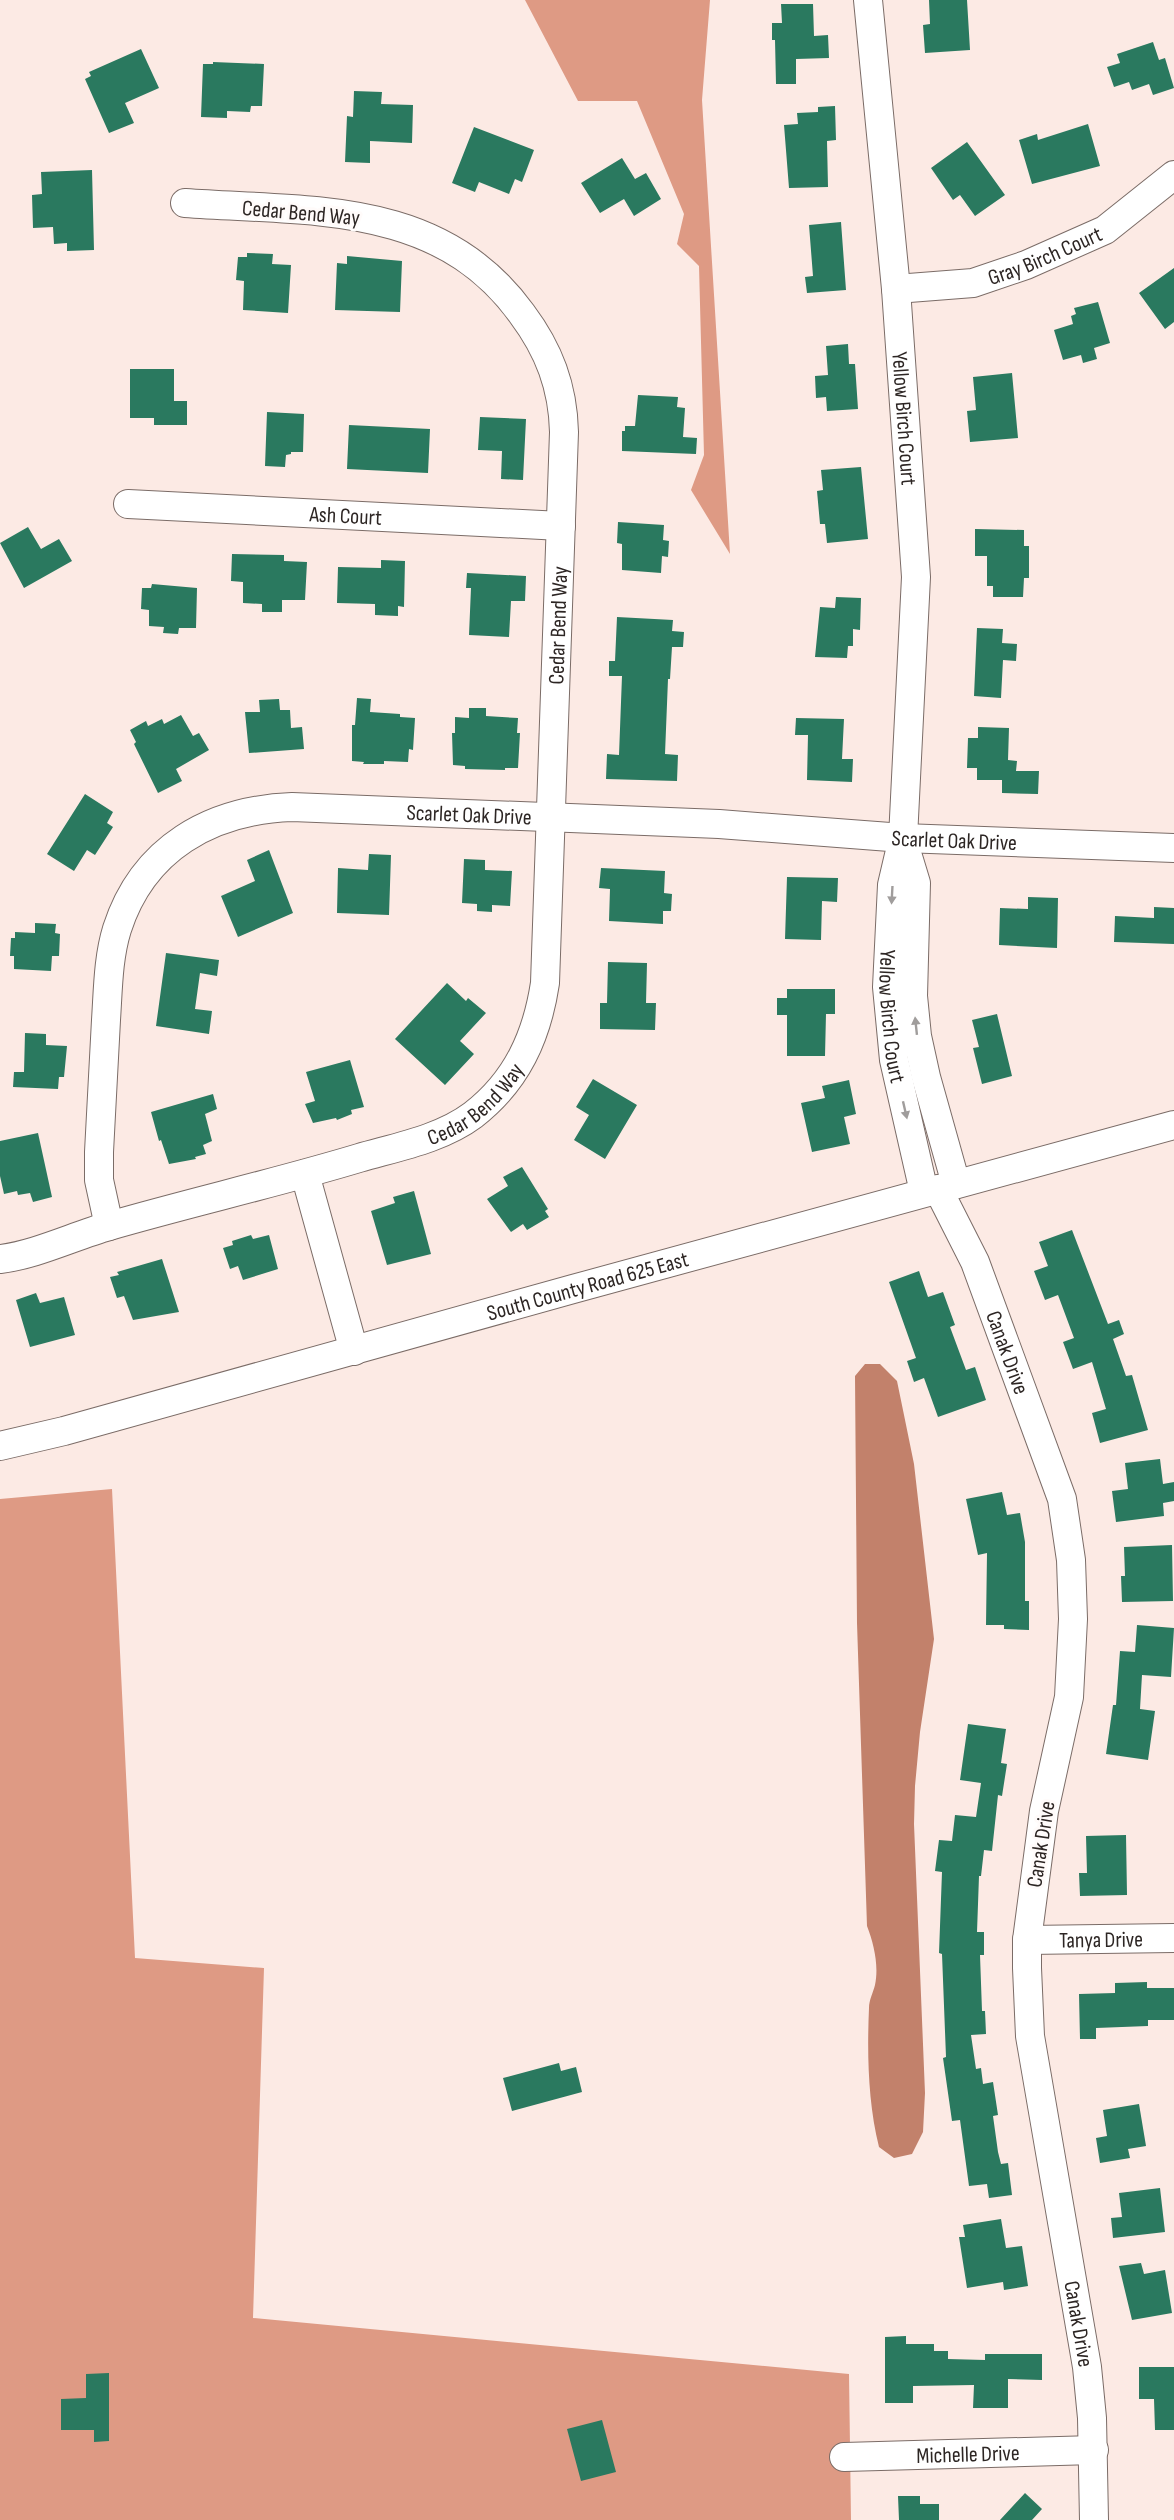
<svg xmlns="http://www.w3.org/2000/svg" width="1174" height="2520" viewBox="0 0 1174 2520" font-family="'Sofia Sans Condensed',sans-serif">
	<style>
		.forest { fill: #de9a84 }
		.water { fill: #c2816b }
		.building { fill: #2a795f }
		.lines { fill: none; stroke-linecap: round; stroke-linejoin: round }
		.minor-casing { stroke: #7b6c67; stroke-width: 30 }
		.minor { stroke: #fff; stroke-width: 28 }
		.oneway { fill: #a09d9c }
		.labels { text-anchor: middle; stroke-width: 6; stroke-linejoin: round; paint-order: stroke }
		.street-label { font-size: 22px; fill: #2d2624; stroke: #fffbfa }
	</style>
	<rect width="100%" height="100%" fill="#fceae4"/>
	<path class="forest" d="M525,0H710L702,100L730,554L691,490L704,455L699,266L677,244L684,214L637,101H578Z
		M112,1489L135,1958L264,1968L253,2318L849,2374L851,2520H0V1499Z"/>
	<path class="water" d="M865,1364H880L897,1381L904,1415L914,1464L934,1639L920,1732L915,1786L914,1824L925,2093L923,2132L912,2154L894,2158L879,2147C868,2103 867,2054 869,2008C869,2000 873,1993 875,1985C879,1966 874,1944 867,1926L857,1623L855,1376Z"/>
	<path class="building" d="M929,0H967L970,50L925,53L923,25L930,24Z
		M781,4H813L814,36L828,35L829,58L796,59V84H776L775,40H772V23H782Z
		M1153,42L1159,60L1165,58L1174,88L1153,95L1149,84L1132,90L1129,82L1114,87L1107,67L1120,63L1117,54Z
		M141,49L159,88L125,103L134,123L109,133L85,79L91,76L89,72Z
		M213,62L264,64L262,106H251L250,112L227,111V118L201,117L203,64H213Z
		M354,91L382,92L381,104L413,105L412,143L370,141V163L345,162L347,116L353,117Z
		M835,106L836,140L827,141L828,187L789,188L784,125L798,124L797,113L818,112V107Z
		M1088,124L1100,166L1032,184L1019,140L1037,134L1038,140Z
		M474,127L534,150L522,182L515,179L509,194L479,182L475,192L452,183Z
		M967,142L1005,195L975,216L960,195L953,200L931,168Z
		M622,158L635,179L646,173L661,199L634,216L624,199L600,213L581,183Z
		M92,170L94,250L67,251V243L54,244L53,227L33,228L32,195L42,194L41,172Z
		M841,222L846,290L807,293L805,277L813,276L809,225Z
		M247,253L273,254L272,264L291,265L288,313L243,310L244,281L236,280L238,257H247Z
		M347,256L402,261L400,312L335,310L337,263L347,264Z
		M1174,268V322L1165,329L1139,293Z
		M1098,302L1110,343L1094,348L1097,359L1083,363L1081,355L1063,360L1054,330L1073,324L1071,316L1076,314L1074,308Z
		M848,344L849,364H855L858,409L827,411L826,397L816,398L815,376L828,375L826,346Z
		M130,369H174V401H187V425H154V418H130Z
		M1012,373L1018,438L970,442L967,411L976,410L973,377Z
		M638,395L678,397L677,407L685,408L683,437L697,438L696,454L622,451V431H625V426H635Z
		M267,412L304,414L303,452H291V454L286,455L285,467L265,466Z
		M480,417L526,419L523,480L501,479L502,451L478,450Z
		M349,425L430,429L428,473L347,469Z
		M861,467L868,539L827,543L825,524H820L817,491L823,490L821,470Z
		M618,522L664,525L663,540L669,541L668,557L662,556L661,573L622,570V544L617,543Z
		M28,527L41,549L59,539L72,561L24,588L0,543Z
		M975,529L1024,530V546H1029V578H1024L1023,597H993V586H987V556H975Z
		M232,554L284,555V561L307,562L305,600H282V612H262V604L243,603V582L231,581Z
		M381,560L405,561L404,607L398,606V616L375,615V604L337,603L338,567L381,568Z
		M467,573L526,576L525,601H511L509,637L469,635L471,588H466Z
		M152,584L197,588L196,628H179L178,634L163,633L164,627L149,626V610L141,609L142,588H151Z
		M836,597L861,598L860,630L853,629V646H848L847,658L815,657L820,607L835,608Z
		M617,617L673,620L672,631L684,632L683,647H672L670,679H668L665,754L678,755L677,781L606,779L607,754L619,755L622,676H609V661H615Z
		M977,628L1003,629L1002,643L1017,644L1016,661L1003,660L1001,698L974,696Z
		M357,698L371,699L370,712L400,714V717L415,718L413,750L409,749L408,762L384,761V764H363L364,762L352,761V725H355Z
		M279,699L280,710H290L291,728L302,727L304,749L249,753L245,712H260L259,700Z
		M469,708H486V716L518,718L517,733H520L518,768H505V770L465,769V766L453,765L452,733H455V717L469,718Z
		M181,715L193,736L199,733L209,750L176,769L182,781L158,793L134,744L136,742L130,730L146,721L148,726L162,719L164,724Z
		M796,718L844,719L842,759H853L852,782L807,780L808,735H795Z
		M978,727L1009,728L1008,760L1017,761L1016,771H1039L1038,794L1002,793V780H977V768H967L968,738H978Z
		M85,794L113,812L107,823L113,827L95,855L87,850L74,871L47,854Z
		M269,850L293,913L238,937L221,896L255,881L247,860Z
		M369,854L391,855L389,915L337,913L338,868L368,870Z
		M464,859L485,860V870L512,871L510,906L492,905V912L477,911V904L462,903Z
		M601,868L665,871L664,893L672,894L671,911H663V924L609,921L610,889L599,888Z
		M787,877L838,878L837,902L822,901L821,940L785,939Z
		M1028,897L1058,898L1057,948L999,945L1000,908L1028,909Z
		M1154,907L1174,908V944L1114,942L1115,916L1154,918Z
		M35,923L56,924L55,933L60,934L59,956H52L51,971L14,969V956H10L11,938H15V932L35,933Z
		M166,953L219,960L217,976L200,973L195,1009L212,1011L209,1034L156,1026Z
		M608,962L647,963L646,1003H656L655,1030L600,1029V1003H607Z
		M447,983L466,1001L468,998L486,1013L460,1041L474,1054L445,1085L395,1039Z
		M787,989H835V1014H826L825,1056H787V1015H777V998H787Z
		M997,1014L1012,1076L982,1084L973,1048L979,1047L972,1020Z
		M25,1033L46,1034V1045L67,1046L64,1077H59L58,1089L13,1087L14,1072H24Z
		M350,1060L364,1107L351,1110L352,1114L337,1120L336,1118L313,1123L305,1104L315,1101L306,1072Z
		M593,1079L637,1105L605,1159L574,1140L589,1115L576,1107Z
		M849,1080L856,1114L844,1117L850,1144L812,1152L801,1103L825,1098L822,1086Z
		M213,1094L217,1109L205,1114L212,1141L203,1145L206,1154L195,1157L196,1159L169,1164L161,1140L159,1141L151,1112Z
		M38,1133L52,1197L33,1202L30,1193L18,1195L17,1191L4,1194L0,1176V1141Z
		M522,1167L548,1209L545,1211L549,1217L527,1230L523,1224L511,1232L487,1199L508,1186L503,1177Z
		M414,1191L431,1254L387,1265L371,1211L395,1203L393,1197Z
		M1072,1230L1108,1324L1119,1320L1124,1334L1113,1339L1126,1376L1132,1375L1148,1430L1100,1443L1092,1413L1106,1409L1092,1362L1073,1369L1063,1342L1074,1338L1058,1295L1045,1300L1034,1271L1048,1266L1039,1242Z
		M251,1235L253,1239L269,1235L278,1269L243,1280L238,1266L230,1269L223,1248L233,1245L232,1241Z
		M162,1259L179,1312L133,1320L124,1296L117,1298L110,1277L119,1275L117,1272Z
		M919,1271L928,1297L943,1292L955,1325L950,1327L966,1370L975,1367L986,1400L938,1417L924,1378L914,1382L907,1361L916,1358L889,1282Z
		M36,1293L40,1303L64,1297L75,1335L30,1347L16,1300Z
		M1160,1459L1163,1484L1174,1482V1501L1163,1503L1164,1516L1116,1522L1112,1491L1128,1489L1125,1463Z
		M1002,1492L1007,1515L1020,1513L1025,1542V1601H1029V1630L1004,1629V1625H986L987,1553L978,1555L966,1499Z
		M1172,1545L1173,1601L1122,1602L1121,1576H1125L1124,1547Z
		M1137,1625L1174,1628L1171,1677L1142,1675L1140,1709L1155,1711L1148,1760L1106,1754L1113,1705H1116L1120,1651L1135,1652Z
		M968,1724L1006,1729L1001,1763L1007,1764L1002,1796L998,1795L992,1851L984,1850L981,1876H979L977,1932H984V1955H980L982,2011H985L986,2034L971,2035L976,2069L981,2068L983,2084L993,2082L998,2115L993,2116L998,2152L1001,2164L1008,2163L1012,2195L989,2198L987,2184L969,2186L960,2120L952,2121L943,2058L946,2057L942,1954L939,1953L942,1872L935,1871L939,1840L952,1841L955,1815L976,1817L981,1783L960,1780Z
		M1126,1835L1127,1895L1080,1896L1079,1873H1087L1086,1836Z
		M1147,1982V1988H1174V2020H1148V2026L1096,2028V2039H1080L1079,1994L1115,1993V1983Z
		M559,2063L561,2071L576,2067L582,2092L512,2111L503,2078Z
		M1139,2104L1146,2146L1128,2149L1130,2158L1100,2163L1096,2138L1107,2136L1103,2110Z
		M1160,2188L1165,2232L1113,2238L1111,2218L1122,2217L1119,2193Z
		M1001,2219L1006,2248L1022,2246L1028,2286L1004,2290L1003,2282L967,2288L959,2237H965L963,2225Z
		M1141,2263L1144,2274L1165,2270L1172,2313L1132,2320L1119,2266Z
		M906,2336V2344H934V2351H948V2359L985,2360V2354H1042V2380L1008,2379V2408H973L974,2385L913,2386V2403H885V2337Z
		M1139,2367H1174V2430H1155L1154,2399H1139Z
		M109,2373V2441L94,2442V2430H61V2399L86,2398V2374Z
		M602,2420L616,2472L581,2481L567,2429Z
		M1025,2493L1042,2509L1032,2520H1000Z
		M898,2496H920V2504H939V2520H899Z"/>
	<g class="lines">
		<defs>
			<g id="minor">
				<path id="s1" d="M868,0L896,289L916,577L903,838L892,885L887,987L894,1060L924,1192"/>
				<path id="s2" d="M896,289L973,283L1026,265L1105,230L1174,175"/>
				<path id="s3" d="M128,504L561,526"/>
				<path d="M903,840L916,883L913,996L917,1036L926,1077L956,1184"/>
				<path d="M305,1174L354,1351"/>
				<path id="s4" d="M938,1189L975,1262L1062,1499L1071,1560L1073,1619L1069,1697L1044,1811L1027,1940V1968L1030,2036L1087,2367L1092,2418L1094,2520"/>
				<path id="s5" d="M109,1226L99,1180V1152C101,1108 104,1064 106,1020C108,990 108,958 117,929C143,848 211,810 292,807L719,824L903,838L1174,848"/>
				<path id="s6" d="M0,1259C35,1255 74,1236 109,1226C192,1202 276,1183 359,1158C397,1147 441,1139 473,1115C517,1081 537,1036 545,983L564,432C563,387 549,350 522,314C440,200 310,212 185,203"/>
				<path id="s7" d="M0,1446L64,1431L573,1289L1174,1125"/>
				<path id="s8" d="M1027,1940L1174,1938"/>
				<path id="s9" d="M844,2457L1094,2450"/>
			</g>
		</defs>
		<use href="#minor" class="minor-casing"/>
		<use href="#minor" class="minor"/>
	</g>
	<defs><path id="oneway-solid" d="M-6-.8H1V-3.2L6.5 0L1 3.2V.8H-6Z" transform="scale(1.5)"/></defs>
	<g class="oneway">
		<use href="#oneway-solid" transform="translate(892 895) rotate(93)"/>
		<use href="#oneway-solid" transform="translate(916 1026) rotate(-96)"/>
		<use href="#oneway-solid" transform="translate(905 1110) rotate(77)"/>
	</g>
	<g class="labels">
		<g class="street-label">
			<text transform="translate(301 212) rotate(5)" y="8">Cedar Bend Way</text>
			<text dy="8" stroke="none"><textPath href="#s2" startOffset="154">Gray Birch Court</textPath></text>
			<text dy="8" stroke="none"><textPath href="#s1" startOffset="420">Yellow Birch Court</textPath></text>
			<text dy="8" stroke="none"><textPath href="#s3" startOffset="218">Ash Court</textPath></text>
			<text dy="8" stroke="none"><textPath href="#s6" startOffset="1008">Cedar Bend Way</textPath></text>
			<text dy="8" stroke="none"><textPath href="#s5" startOffset="705">Scarlet Oak Drive</textPath></text>
			<text dy="8" stroke="none"><textPath href="#s5" startOffset="1191">Scarlet Oak Drive</textPath></text>
			<text dy="8" stroke="none"><textPath href="#s1" startOffset="1020">Yellow Birch Court</textPath></text>
			<text dy="8" stroke="none"><textPath href="#s6" startOffset="504">Cedar Bend Way</textPath></text>
			<text dy="8" stroke="none"><textPath href="#s7" startOffset="609">South County Road 625 East</textPath></text>
			<text dy="8" stroke="none"><textPath href="#s4" startOffset="178">Canak Drive</textPath></text>
			<text transform="translate(1040 1844) rotate(-81)" y="8">Canak Drive</text>
			<text dy="8" stroke="none"><textPath href="#s8" startOffset="74">Tanya Drive</textPath></text>
			<text dy="8" stroke="none"><textPath href="#s4" startOffset="1168">Canak Drive</textPath></text>
			<text dy="8" stroke="none"><textPath href="#s9" startOffset="124">Michelle Drive</textPath></text>
		</g>
	</g>
</svg>
